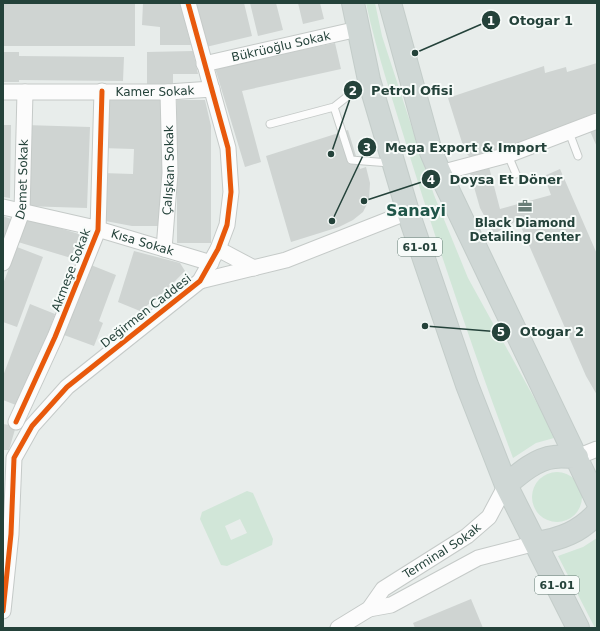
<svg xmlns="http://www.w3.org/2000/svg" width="600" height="631" viewBox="0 0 600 631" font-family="'DejaVu Sans',sans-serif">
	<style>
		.green { fill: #d1e6d8; fill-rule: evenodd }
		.building { fill: #cfd4d2 }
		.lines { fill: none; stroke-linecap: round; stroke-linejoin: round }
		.lane-casing { stroke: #c5cac8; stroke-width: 9 }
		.street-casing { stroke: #c5cac8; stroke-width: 17 }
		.primary-casing { stroke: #c3ccc9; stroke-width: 24 }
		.lane { stroke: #fcfcfc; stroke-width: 7 }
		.street { stroke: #fcfcfc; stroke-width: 15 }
		.primary { stroke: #cfd7d5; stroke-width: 22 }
		.cycleway-casing { stroke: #f7fbf9; stroke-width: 8 }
		.cycleway { stroke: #e8590c; stroke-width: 5 }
		.labels { text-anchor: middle; stroke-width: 4; stroke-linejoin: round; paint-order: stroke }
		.shield { fill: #f7fbf9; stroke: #637a73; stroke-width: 1 }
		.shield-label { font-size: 11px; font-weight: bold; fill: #24423a }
		.street-label { font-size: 12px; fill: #24423a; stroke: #f7fbf9 }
		.poi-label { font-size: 12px; font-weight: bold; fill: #24423a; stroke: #f7fbf9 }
		.district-label { font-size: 16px; font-weight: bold; fill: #1f5548; stroke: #f7fbf9 }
		.leader { fill: none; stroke: #24423a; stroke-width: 1.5 }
		.callout-dot { fill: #24423a; stroke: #f7fbf9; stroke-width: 1.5 }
		.mark-label { font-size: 12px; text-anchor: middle; font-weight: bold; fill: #fff }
		.callout-label { font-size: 13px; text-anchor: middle; font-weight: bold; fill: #24423a; stroke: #f7fbf9; stroke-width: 4; stroke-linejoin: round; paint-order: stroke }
	</style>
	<rect width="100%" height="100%" fill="#e8edeb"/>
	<path class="green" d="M366,3H375L382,36L434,195L468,278L543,414L554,438L536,443L513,458C476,359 442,259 410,157C395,106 377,55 366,3Z
		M532 497a25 25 0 1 1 50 0a25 25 0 1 1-50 0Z
		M247,491L253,493L273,539L272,545L227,566L221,565L200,519L202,512ZM240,519L247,533L231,540L225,526Z
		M597,538V628H595L558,556L583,547Z"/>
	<path class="building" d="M3,3H135V46H3Z
		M143,3H180L191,45H160V27L142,25Z
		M195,3H244L252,36L206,47Z
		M250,3H276L283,30L258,36Z
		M298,3H320L324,19L303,24Z
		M335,43L341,69L242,91L261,162L245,167L215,68Z
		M193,51L198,74H173V84H147V52Z
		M3,52H19V56L124,57L123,81L19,80V82H3Z
		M597,63V112L479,160L471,158L465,152L448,98L544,66L545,73L566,67L567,72Z
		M102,98L166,99L163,226H132L100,220L102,173L133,174L134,149L101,148Z
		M177,100H205L211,126V243H177Z
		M3,125H11L10,198L3,197Z
		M25,125L90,127L87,208L23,206Z
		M597,126V147L589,129Z
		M348,130L360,169L366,167L370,183L369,200L363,212L353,220L339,227L291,242L266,156Z
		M489,167L500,209L551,195L544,176L560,169L597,254V395L586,376L518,220L494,234L480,208L470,173Z
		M3,216L11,219L3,240Z
		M26,218L89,237L81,261L18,242Z
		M17,247L43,257L17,327L3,322V284Z
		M134,251L180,263L185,271L164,292L140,311L118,302Z
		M91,265L116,275L99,321L103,323L94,346L64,335Z
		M30,304L55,314L21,407L3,400V376Z
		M3,424L16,426L9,450H3Z
		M471,599L483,628H415L413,623Z"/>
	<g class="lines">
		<defs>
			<path id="lane" d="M367,81L334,107L351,160L390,163
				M270,124L334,107
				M569,132L578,156
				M508,155L516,174"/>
			<g id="street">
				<path id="s1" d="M204,64L358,29"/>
				<path id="s2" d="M3,92H168L212,89"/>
				<path d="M440,173L508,155L597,121"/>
				<path id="s3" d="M3,207L91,227L211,263"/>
				<path id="s4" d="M164,249L170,173L168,92"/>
				<path d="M218,249L254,268"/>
				<path id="s5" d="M3,263L22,212L25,92"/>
				<path d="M200,281L286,260L408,212"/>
				<path d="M16,422L55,337L98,230L102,91"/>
				<path d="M577,457L597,449"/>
				<path d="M369,609L391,605L478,558L536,543"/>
				<path d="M3,611L11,534L14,458L32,426L67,387L200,281L218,249L227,225L231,192L228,148L188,3"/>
				<path id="s6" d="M338,628L369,609L383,589L467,536L489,517L506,485"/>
			</g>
			<path id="primary" d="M353,3L369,80L408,212L467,385L506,485L578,628
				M390,3L431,152L440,173L597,501
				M506,485C520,473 536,459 554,457C561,456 569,457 577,457
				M536,543C561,539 580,532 597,513"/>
		</defs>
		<use href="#lane" class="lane-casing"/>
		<use href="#street" class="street-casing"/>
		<use href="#primary" class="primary-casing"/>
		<use href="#lane" class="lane"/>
		<use href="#street" class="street"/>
		<use href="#primary" class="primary"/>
		<defs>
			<path id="cycleway" d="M16,422L55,337L98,230L102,91
				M3,611L11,534L14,458L32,426L67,387L200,281L218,249L227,225L231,192L228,148L188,3"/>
		</defs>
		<use href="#cycleway" class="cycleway-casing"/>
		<use href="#cycleway" class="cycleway"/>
	</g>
	<defs>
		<symbol id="office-bare" viewBox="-9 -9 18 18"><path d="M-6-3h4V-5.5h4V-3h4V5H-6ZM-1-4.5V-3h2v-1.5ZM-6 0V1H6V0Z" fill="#697e78" stroke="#f7fbf9" stroke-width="2.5" paint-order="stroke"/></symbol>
	</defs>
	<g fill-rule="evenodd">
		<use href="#office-bare" x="515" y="196" width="20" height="20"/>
	</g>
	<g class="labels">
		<g class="shield">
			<rect x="398" y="238" width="44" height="18" rx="3"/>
			<rect x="535" y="576" width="44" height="18" rx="3"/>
		</g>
		<g class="shield-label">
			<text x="420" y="251">61-01</text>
			<text x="557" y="589">61-01</text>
		</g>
		<g class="street-label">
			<text dy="4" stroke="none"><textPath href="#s1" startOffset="79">Bükrüoğlu Sokak</textPath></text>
			<text dy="4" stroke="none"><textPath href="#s2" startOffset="152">Kamer Sokak</textPath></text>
			<text dy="4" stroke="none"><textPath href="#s4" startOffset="79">Çalışkan Sokak</textPath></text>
			<text dy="4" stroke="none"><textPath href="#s5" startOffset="87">Demet Sokak</textPath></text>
			<text dy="4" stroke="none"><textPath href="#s3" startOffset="144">Kısa Sokak</textPath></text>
			<text transform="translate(71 270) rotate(-69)" y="4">Akmeşe Sokak</text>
			<text transform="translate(146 311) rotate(-38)" y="4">Değirmen Caddesi</text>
			<text dy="4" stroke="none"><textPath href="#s6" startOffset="131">Terminal Sokak</textPath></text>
		</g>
		<g class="poi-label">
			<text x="525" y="227">Black Diamond<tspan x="525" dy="14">Detailing Center</tspan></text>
		</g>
		<g class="district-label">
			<text x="416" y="216">Sanayi</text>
		</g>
	</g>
	<path class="leader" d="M415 53L491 20M331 154L353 90M332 221L367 147M364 201L431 179M425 326L501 332"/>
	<g class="callout-dot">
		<circle cx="415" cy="53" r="4"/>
		<circle cx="331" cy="154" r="4"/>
		<circle cx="332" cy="221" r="4"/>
		<circle cx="364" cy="201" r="4"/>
		<circle cx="425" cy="326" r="4"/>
		<circle cx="491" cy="20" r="10"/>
		<circle cx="353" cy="90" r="10"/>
		<circle cx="367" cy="147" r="10"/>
		<circle cx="431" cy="179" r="10"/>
		<circle cx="501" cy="332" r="10"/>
	</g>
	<g class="mark-label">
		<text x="491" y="25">1</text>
		<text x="353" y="95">2</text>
		<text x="367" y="152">3</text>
		<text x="431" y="184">4</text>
		<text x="501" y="336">5</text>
	</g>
	<g class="callout-label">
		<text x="541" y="25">Otogar 1</text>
		<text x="412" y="95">Petrol Ofisi</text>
		<text x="466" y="152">Mega Export &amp; Import</text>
		<text x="506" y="184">Doysa Et Döner</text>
		<text x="552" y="336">Otogar 2</text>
	</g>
	<rect width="600" height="631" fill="none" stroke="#24423a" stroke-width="8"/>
</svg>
